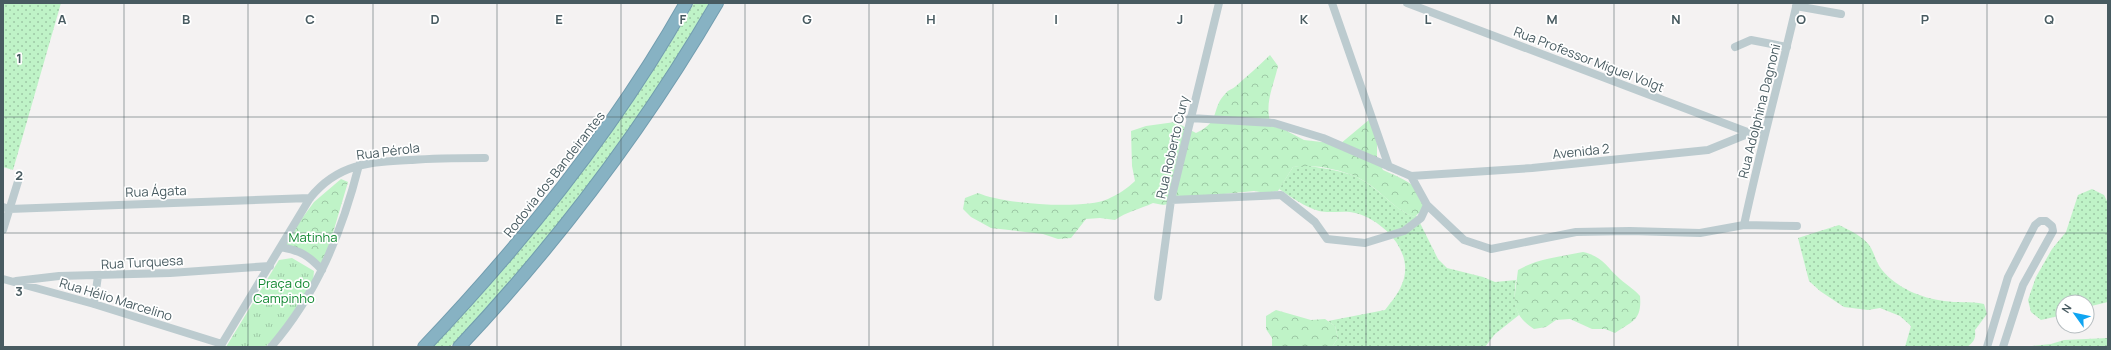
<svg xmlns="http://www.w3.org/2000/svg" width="2111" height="350" viewBox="0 0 2111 350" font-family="Manrope,sans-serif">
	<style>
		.grass { fill: url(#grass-dots) }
		.forest { fill: url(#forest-crowns) }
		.park { fill: url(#park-tufts) }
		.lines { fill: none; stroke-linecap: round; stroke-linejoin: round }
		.highway-casing { stroke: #729daf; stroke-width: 14 }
		.minor { stroke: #bccbcf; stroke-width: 8 }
		.highway { stroke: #87b2c3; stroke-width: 12 }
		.grid { fill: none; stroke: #485b61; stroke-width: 1; stroke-opacity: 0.55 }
		.labels { text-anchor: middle; stroke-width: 3.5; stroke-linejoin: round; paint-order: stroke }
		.street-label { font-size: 13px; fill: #485b61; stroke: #fff }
		.park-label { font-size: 13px; fill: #128932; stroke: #fff }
		.grid-label { font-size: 13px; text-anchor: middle; font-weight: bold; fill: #485b61; stroke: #fff; stroke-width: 3.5; stroke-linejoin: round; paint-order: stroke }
	</style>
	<defs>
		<pattern id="grass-dots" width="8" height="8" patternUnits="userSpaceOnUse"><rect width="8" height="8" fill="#bff3c7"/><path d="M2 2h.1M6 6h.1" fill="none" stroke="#9dc8a5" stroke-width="1.8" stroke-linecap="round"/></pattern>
		<pattern id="forest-crowns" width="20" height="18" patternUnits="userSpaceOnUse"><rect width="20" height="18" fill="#bff3c7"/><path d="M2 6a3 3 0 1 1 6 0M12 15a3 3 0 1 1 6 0" fill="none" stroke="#9dc8a5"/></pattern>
		<pattern id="park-tufts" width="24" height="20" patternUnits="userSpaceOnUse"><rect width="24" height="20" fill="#bff3c7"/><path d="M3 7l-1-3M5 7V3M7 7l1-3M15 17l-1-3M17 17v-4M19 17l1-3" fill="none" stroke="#9dc8a5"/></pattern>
	</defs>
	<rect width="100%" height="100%" fill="#f4f2f2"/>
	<path class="grass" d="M3,3H61L13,170L3,167Z
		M694,3H709C657,94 597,180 530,260C505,290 477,318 450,347H433C533,241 622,129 694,3Z
		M1305,165C1325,169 1346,170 1364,181C1382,192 1394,209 1414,217L1416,215L1438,259L1447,268L1483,277L1495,282L1516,280C1514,292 1514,305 1519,315L1495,334L1485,347H1332L1338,338L1335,326L1328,321L1385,310C1391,302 1399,293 1402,284C1415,254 1386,223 1359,214C1346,209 1332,214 1319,211C1305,207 1291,197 1279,189L1293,167Z
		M2092,189L2104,195L2108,203V302L2087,307V302H2063V315L2041,320L2031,312L2028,300L2036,277L2052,249L2066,232L2078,195Z
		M1839,225C1849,230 1865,237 1871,248C1875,255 1876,263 1882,270C1897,288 1921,298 1944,301C1957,303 1970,301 1984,304L1987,314L1975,330C1976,339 1974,342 1967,347H1905L1911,326L1900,316L1880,308L1868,310L1844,307L1820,291L1809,281L1798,238Z
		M2108,338V347H2023L2051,344L2064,340Z"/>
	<path class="forest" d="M1270,55L1278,66C1273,88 1264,103 1271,126L1283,129L1304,140L1340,144L1370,119L1377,143V158L1383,170C1401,178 1416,184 1428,200L1423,210L1414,217C1397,210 1388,199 1374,188C1356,172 1317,163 1293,167L1278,191L1266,193L1254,191L1214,195L1163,205L1153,203C1140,209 1126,212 1115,220L1100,218L1086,219L1071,238L1058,239L1043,234L991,228L971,217L963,209L965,198L978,193C1003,204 1083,210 1108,199C1117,195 1128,188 1135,181L1132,166L1131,131L1146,126L1175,122L1196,133C1222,121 1210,109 1226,93C1228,90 1233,89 1236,86C1247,76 1259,66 1270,55Z
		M341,179L348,182L322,270L310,257L281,247L314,202Z
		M1583,252C1604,257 1606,267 1620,279C1627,285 1634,289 1640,296C1642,320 1633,321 1615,333L1605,329H1592L1570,319L1556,320L1546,327L1534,329C1508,312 1515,297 1518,270C1539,258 1560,257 1583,252Z
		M1276,310L1311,320L1325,319L1335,326L1338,338L1332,347H1272V338L1266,329V316Z"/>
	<path class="park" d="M292,258L314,271L313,281L280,333L265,347H226L279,260Z"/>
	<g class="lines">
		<defs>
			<path id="highway" d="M424,347C524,242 615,129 686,3
				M459,347C558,242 644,128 717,3"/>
		</defs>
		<use href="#highway" class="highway-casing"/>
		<path class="minor" d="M1332,3L1389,167
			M1407,3L1750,133L1764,134
			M1796,6L1841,14
			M1735,47L1751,40L1787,47
			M1190,118L1274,123L1323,138L1411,176L1532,168L1708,150L1750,133
			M1171,200L1281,195L1315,222L1327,239L1365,243L1404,231L1421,218L1427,205L1411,176
			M1427,205L1464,240L1491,249L1576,232L1630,231L1700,233L1744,225L1797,226
			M3,207L9,209L310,198
			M1744,225C1760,150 1780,77 1797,3
			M3,230L20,175
			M281,247C301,251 308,255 322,270
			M3,279L94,304L222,344
			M16,281L59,276L170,273L270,266
			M1158,297L1171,200L1219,3
			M94,304L98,276
			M220,347L310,198C338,163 370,162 412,160C436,158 461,158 485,158
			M271,347C317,294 342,232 359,165
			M1987,347L2008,277L2035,225L2040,221H2046L2052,226L2053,231L2023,285L2003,347"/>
		<use href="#highway" class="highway"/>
	</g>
	<path class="grid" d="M124,3V347M248,3V347M373,3V347M497,3V347M621,3V347M745,3V347M869,3V347M993,3V347M1118,3V347M1242,3V347M1366,3V347M1490,3V347M1614,3V347M1738,3V347M1863,3V347M1987,3V347M3,117H2108M3,233H2108"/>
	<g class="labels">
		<g class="street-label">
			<text transform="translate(1589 59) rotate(21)" y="5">Rua Professor Miguel Volgt</text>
			<text transform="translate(1759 111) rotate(-76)" y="5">Rua Adolphina Dagnoni</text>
			<text transform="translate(1172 147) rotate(-77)" y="5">Rua Roberto Cury</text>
			<text transform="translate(388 151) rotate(-7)" y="5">Rua Pérola</text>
			<text transform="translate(1581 151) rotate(-6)" y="5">Avenida 2</text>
			<text transform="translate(554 174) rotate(-52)" y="5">Rodovia dos Bandeirantes</text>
			<text transform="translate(156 191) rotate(-2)" y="5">Rua Ágata</text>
			<text transform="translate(142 262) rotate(-3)" y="5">Rua Turquesa</text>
			<text transform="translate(116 299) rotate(17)" y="5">Rua Hélio Marcelino</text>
		</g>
		<g class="park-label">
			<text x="313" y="242">Matinha</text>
			<text x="284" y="288">Praça do<tspan x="284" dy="15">Campinho</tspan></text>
		</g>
	</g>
	<g class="grid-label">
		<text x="62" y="24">A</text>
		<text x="186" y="24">B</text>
		<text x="310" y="24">C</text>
		<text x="435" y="24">D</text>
		<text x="559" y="24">E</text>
		<text x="683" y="24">F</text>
		<text x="807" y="24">G</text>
		<text x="931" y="24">H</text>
		<text x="1056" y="24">I</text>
		<text x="1180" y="24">J</text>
		<text x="1304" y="24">K</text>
		<text x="1428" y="24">L</text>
		<text x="1552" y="24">M</text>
		<text x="1676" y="24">N</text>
		<text x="1801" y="24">O</text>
		<text x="1925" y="24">P</text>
		<text x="2049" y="24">Q</text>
		<text x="19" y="63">1</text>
		<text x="19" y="180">2</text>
		<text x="19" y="296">3</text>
	</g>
	<rect width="2111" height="350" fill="none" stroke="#485b61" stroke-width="8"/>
	<g transform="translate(2075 314) rotate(303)"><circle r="19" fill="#ffffff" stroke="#b6bdc0"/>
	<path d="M0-3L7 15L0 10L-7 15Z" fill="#0fa5f2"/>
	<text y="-6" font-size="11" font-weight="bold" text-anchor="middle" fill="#485b61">N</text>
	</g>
</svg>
